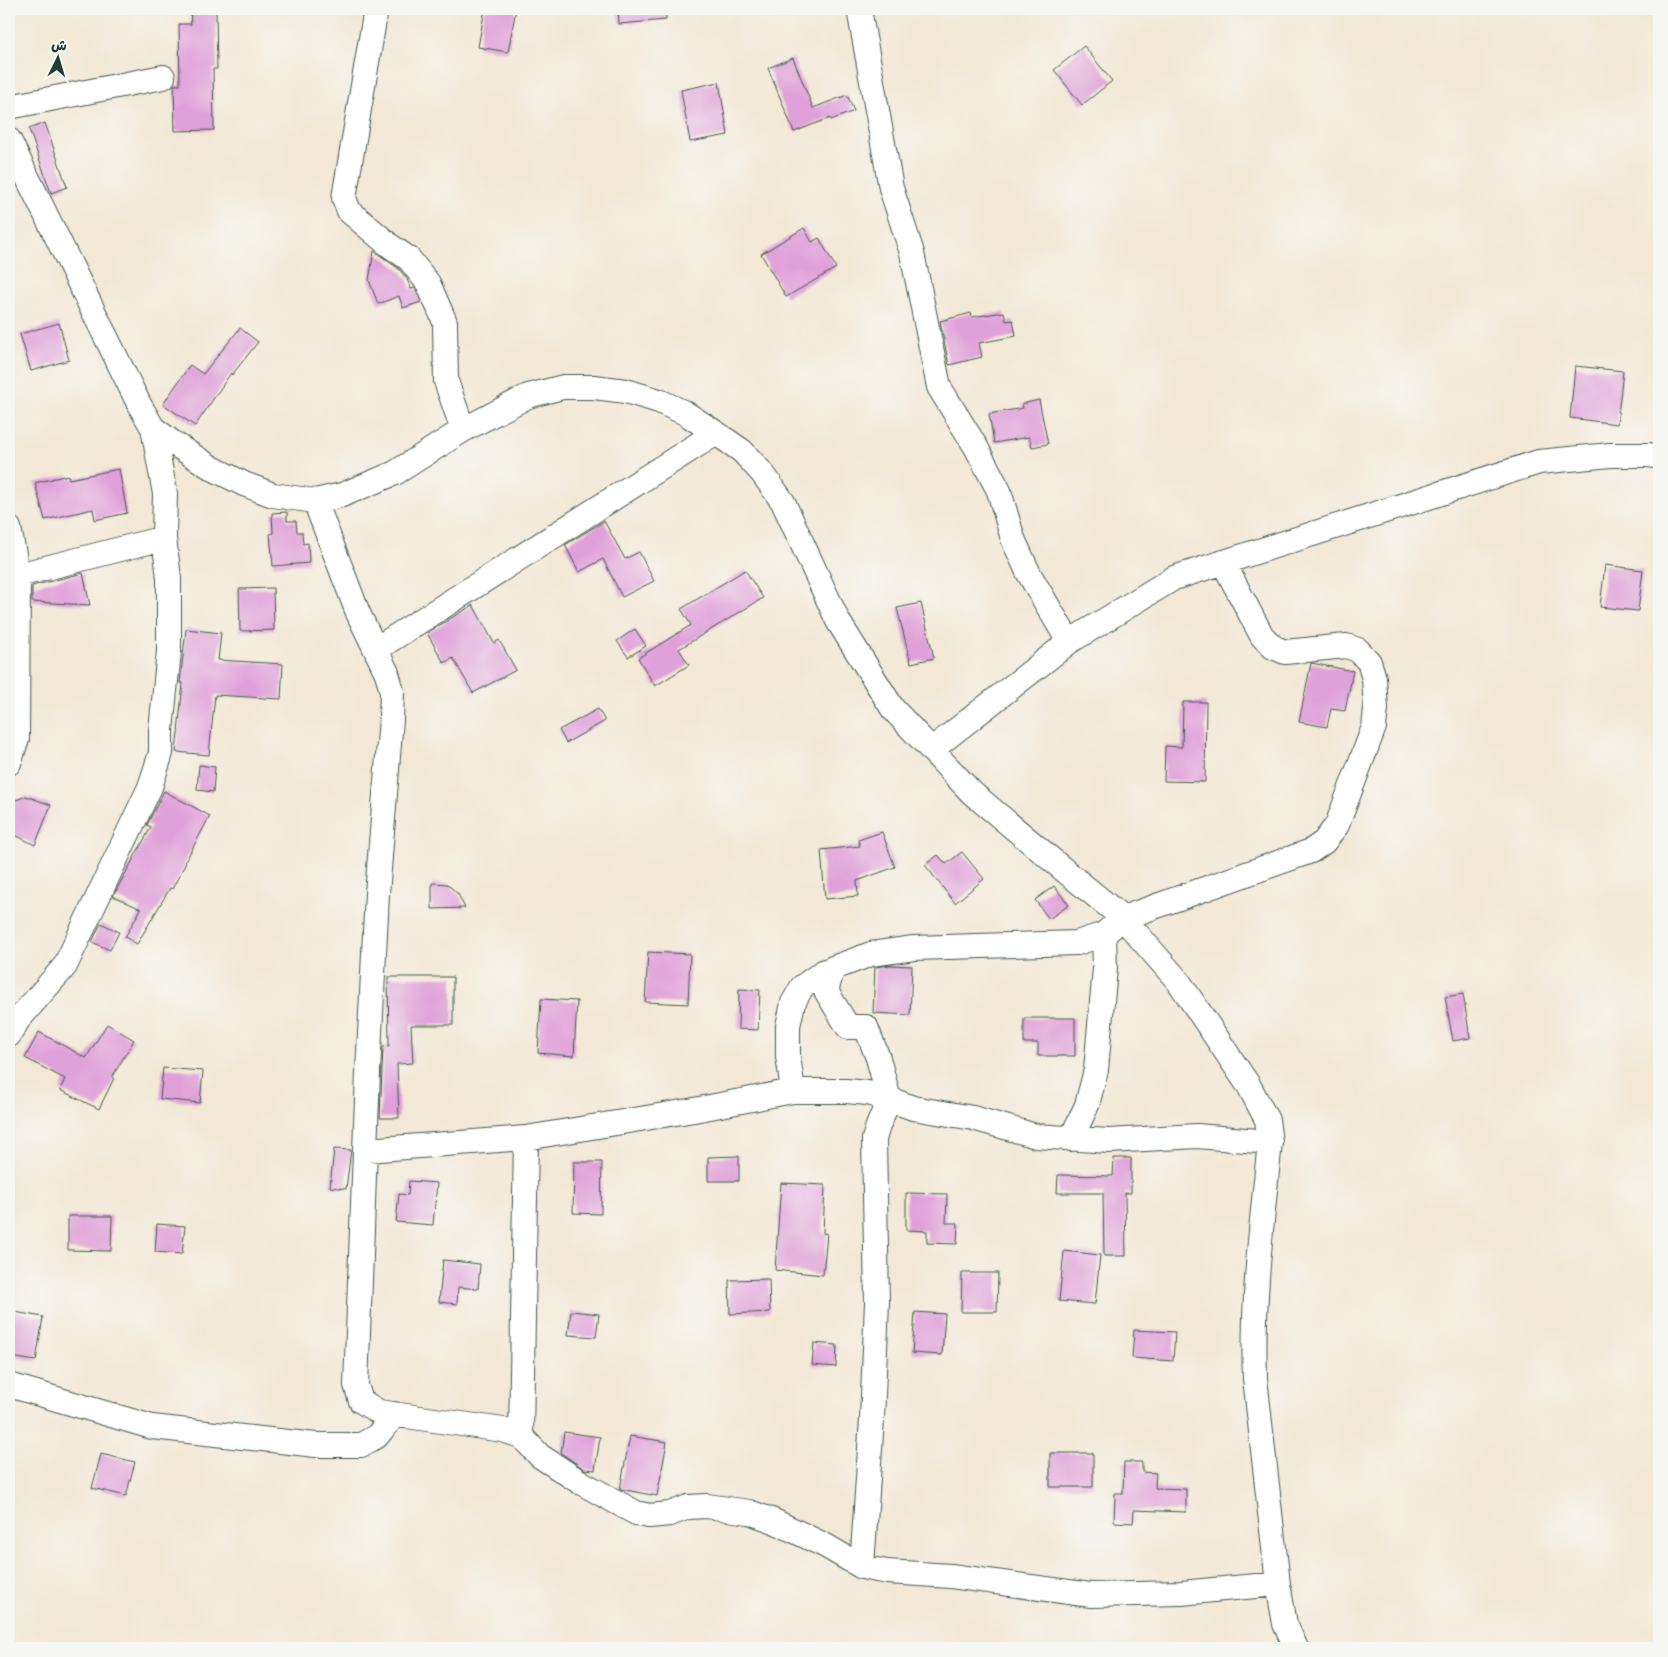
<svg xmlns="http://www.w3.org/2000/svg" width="1668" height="1657" viewBox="0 0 1668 1657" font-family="'Patrick Hand','Playpen Sans Arabic',sans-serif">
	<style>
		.building { fill: #e0a0d9 }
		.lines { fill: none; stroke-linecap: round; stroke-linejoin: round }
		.minor-casing { stroke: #3f574c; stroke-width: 26 }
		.minor { stroke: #fff; stroke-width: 24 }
	</style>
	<rect width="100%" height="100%" fill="#f6f6f2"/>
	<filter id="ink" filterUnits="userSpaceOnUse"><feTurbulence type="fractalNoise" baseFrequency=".02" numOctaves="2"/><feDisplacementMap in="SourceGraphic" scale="10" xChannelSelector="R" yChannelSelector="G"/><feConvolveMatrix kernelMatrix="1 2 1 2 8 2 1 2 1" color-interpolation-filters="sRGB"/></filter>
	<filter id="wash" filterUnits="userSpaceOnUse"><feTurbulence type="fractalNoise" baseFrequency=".0096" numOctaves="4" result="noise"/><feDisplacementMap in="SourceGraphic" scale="20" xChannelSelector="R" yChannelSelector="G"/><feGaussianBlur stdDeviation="1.12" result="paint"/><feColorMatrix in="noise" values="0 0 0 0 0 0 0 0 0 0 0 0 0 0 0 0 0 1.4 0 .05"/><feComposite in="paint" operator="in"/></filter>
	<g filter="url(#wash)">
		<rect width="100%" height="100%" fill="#f3e8d5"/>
		<g id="blocks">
			<path class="building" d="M190,9H216L217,69H213L214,130L175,131L174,85H180L179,24H191Z
				M485,9H516L508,52L478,47Z
				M618,9H666V20L619,24Z
				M1084,46L1112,81L1082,105L1054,70Z
				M793,58L813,108L847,95L854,111L831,120L830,118L794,132L768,68Z
				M719,82L728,135L690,142L681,90Z
				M45,123L67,187L51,193L29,129Z
				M804,228L812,242L819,238L836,268L786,297L761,254Z
				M374,251L399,269L407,279L411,289L414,288L416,290L421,302L403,308L399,296L378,304L369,280Z
				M1004,312L1006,321L1013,320L1016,336L979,343L982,357L949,365L940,321L971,313L972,317Z
				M59,323L69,360L31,371L20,334Z
				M240,328L258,342L232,375L231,373L195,426L163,404L190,365L203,374Z
				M1575,366L1623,371L1617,424L1570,418Z
				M1039,400L1048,444L1032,447L1029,437L994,443L989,414L1023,408L1022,404Z
				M119,469L127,513L95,520L93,509L45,520L35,483L68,475L69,479Z
				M287,512V521H296L297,532H302L303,544L308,543L309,563L273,566L270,534L273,533L272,513Z
				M604,521L625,559L639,552L654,581L622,597L603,559L579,572L565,545Z
				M1605,565L1643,570L1638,611L1600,607Z
				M745,570L763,598L679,649L689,665L655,686L638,658L691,625L681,609Z
				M83,573L90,605L32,602V586Z
				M273,588L274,630L240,631L239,589Z
				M921,603L934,658L911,663L897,608Z
				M473,605L494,643L499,640L516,670L473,693L453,658L444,663L427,633Z
				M186,629L221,633L218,660L283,664L281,699L215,695L209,755L176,752L183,683H180Z
				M635,629L646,646L628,657L617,641Z
				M1311,663L1353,671L1345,711L1331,709L1327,727L1299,722Z
				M1183,702H1206L1205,782L1164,781L1165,746L1182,747Z
				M598,709L605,721L566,743L559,730Z
				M199,765L215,767L213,792L197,790Z
				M164,791L210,816L185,862L186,863L172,889L170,888L137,944L125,937L141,909L113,896L151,827L147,825Z
				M26,796L51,805L35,845L9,832V809L11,802Z
				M882,832L895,867L857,881L858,896L825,899L821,850L860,846L858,840Z
				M962,852L984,879L955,903L925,865L938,855L946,864Z
				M432,883L447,884L458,894L465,908L432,909Z
				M1054,886L1069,905L1049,919L1035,900Z
				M101,923L119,932L110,950L92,942Z
				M648,952L690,954L688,1004L645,1002Z
				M890,965L912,966L910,1015L873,1013L875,967Z
				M388,977H453V1025H411L413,1063L397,1064L399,1118H380L383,1047L389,1046Z
				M739,989L760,990L758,1030L738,1029Z
				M1463,994L1470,1038L1453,1041L1445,997Z
				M541,999L577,1001L574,1056L538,1053Z
				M1024,1018H1075V1056H1038V1043H1024Z
				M107,1024L134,1040L112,1077L114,1078L99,1109L60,1090L65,1079L25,1058L39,1032L86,1058Z
				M163,1068L203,1071L200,1103L160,1099Z
				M334,1149L351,1150L346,1189L330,1187Z
				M739,1156V1181H708V1157Z
				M1114,1158H1131V1193H1125L1126,1256H1104L1103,1193H1057L1058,1175L1113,1176Z
				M574,1162H602L601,1214L573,1213Z
				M409,1181L437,1183L433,1225L396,1222L399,1194L408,1195Z
				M781,1183L825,1185L823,1233L827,1234L823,1275L775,1270Z
				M906,1193L947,1194L946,1223H958L957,1244L927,1243V1231L906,1230Z
				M68,1216H112L111,1251L68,1250Z
				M157,1224L185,1226L182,1254L155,1252Z
				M1064,1251L1100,1255L1095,1304L1059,1301Z
				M443,1260L480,1264L478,1289L458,1287L457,1304L439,1302Z
				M962,1273H998L997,1312H961Z
				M769,1279L770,1312L730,1314L729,1280Z
				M9,1311L43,1317L36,1361L11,1357L13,1345L9,1344Z
				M571,1311L599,1314L596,1337L568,1335Z
				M915,1312L945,1314L942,1355L912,1353Z
				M1134,1330L1175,1332L1173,1361L1132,1358Z
				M814,1343L837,1345L836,1367L812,1365Z
				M564,1432L600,1437L595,1470L584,1469L561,1453Z
				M630,1436L667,1442L657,1496L620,1489Z
				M1050,1453H1093V1487H1050Z
				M101,1454L135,1462L126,1496L92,1488Z
				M1124,1462H1142V1472L1156,1473L1155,1488L1186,1489V1512L1134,1510L1133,1523L1114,1522L1115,1493H1123Z"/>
		</g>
	</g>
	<g filter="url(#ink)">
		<use href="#blocks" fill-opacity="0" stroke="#3f574c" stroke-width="1"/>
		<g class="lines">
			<defs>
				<path id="minor" d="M376,9L344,198L349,211L389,245L409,259L428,283L445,322L446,381L463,430
					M859,9L891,188L912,253L939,387L976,447L999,491L1013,539L1029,574L1069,642
					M9,107L163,77
					M9,140L139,404L153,428L173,443L212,468L244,484L273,495L315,501L342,495L395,473L463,430L528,396L563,387H594L626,391L659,401L685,413L716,433L742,451L763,474L783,502L838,621L893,709L972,793L1064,870L1123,918L1179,982L1249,1086L1267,1120L1270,1142C1262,1221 1252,1299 1255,1378L1278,1584L1285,1624L1296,1648
					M315,501L358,613L387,673L392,692L391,719L377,894L368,1073L356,1385L361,1401L379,1412L503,1430L521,1436L540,1456L580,1482L636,1513L649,1516L670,1514L688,1507L707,1506L749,1512L774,1521L826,1546L862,1567L887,1572L951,1576L1091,1595L1181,1593L1278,1584
					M9,528L18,575L17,739L9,763
					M18,575L164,538
					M376,649L716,433
					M931,750L1069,642L1174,578L1539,462L1610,455H1649L1659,457
					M841,965L833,968L826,991L848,1027H866L878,1058L889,1099L878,1126L874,1139L877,1302L872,1419L862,1567
					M9,1035L18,1020L65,966L150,787L161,753V730L169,651V578L164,538L165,494L153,428
					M793,1091L788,1056V1026L793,1003L802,987L823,972L871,954L914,948L1077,943L1104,934L1123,918L1311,851L1324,842L1337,825L1374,727L1376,709L1374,678L1369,662L1358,650L1346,646L1285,652L1273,647L1262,636L1223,562
					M1071,1139L1087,1105L1096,1070L1105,968L1104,934
					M366,1150L526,1138L694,1110L793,1091H846L868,1093L889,1099L913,1108L973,1118L1036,1136L1109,1141L1197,1136L1270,1142
					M9,1385L152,1427L316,1445H361L377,1436L395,1414
					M521,1436L526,1138"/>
			</defs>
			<use href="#minor" class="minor-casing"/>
			<use href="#minor" class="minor"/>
		</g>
	</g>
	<rect width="1668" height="1657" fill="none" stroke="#f6f6f2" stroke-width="30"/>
	<g transform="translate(58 58) rotate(5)" stroke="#f6f6f2" stroke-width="4" paint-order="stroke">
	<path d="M0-4L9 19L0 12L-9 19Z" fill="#1f3d34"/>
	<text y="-8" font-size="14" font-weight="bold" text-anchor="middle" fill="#1f3d34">ش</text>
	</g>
</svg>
